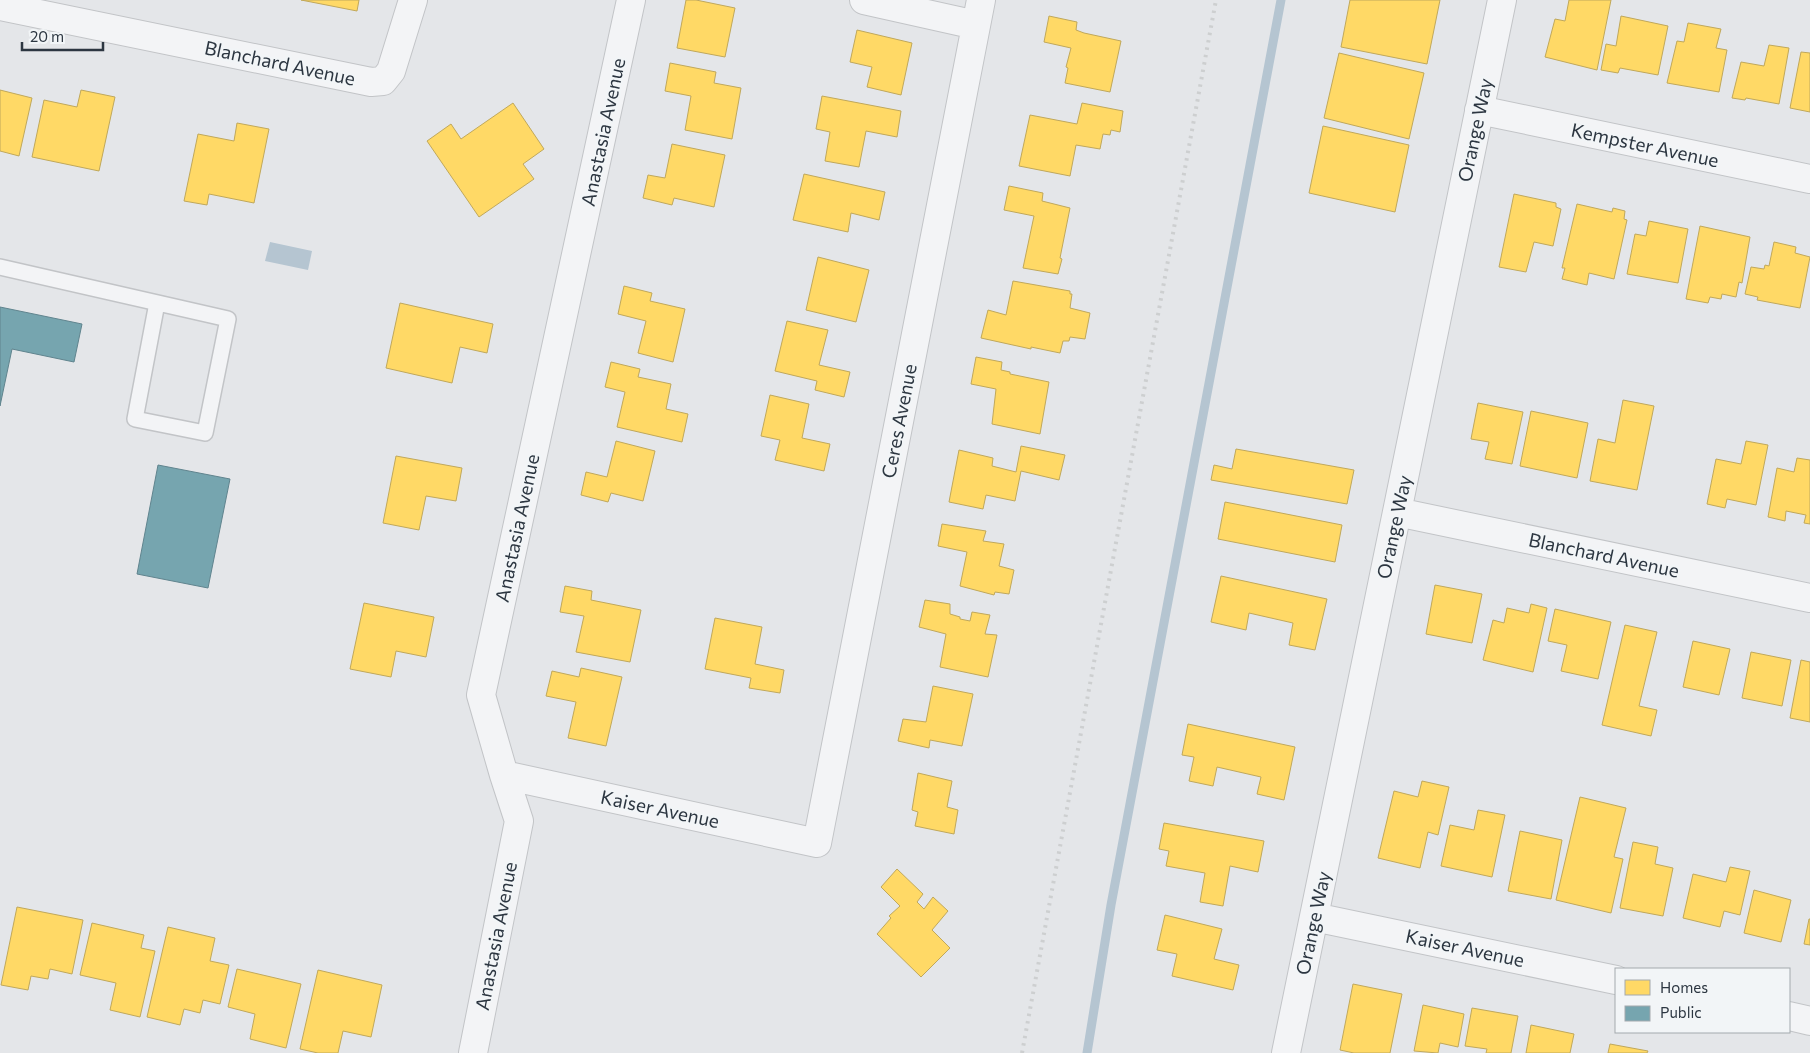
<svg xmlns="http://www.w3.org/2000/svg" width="1810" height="1053" viewBox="0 0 1810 1053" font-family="Commissioner,sans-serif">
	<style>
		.water { fill: #b5c5d1 }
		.homes { fill: #ffd966; stroke: #c0a85b }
		.public { fill: #76a5af; stroke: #60848e }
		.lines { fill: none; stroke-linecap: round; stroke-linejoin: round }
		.stream { stroke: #b5c5d1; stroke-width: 9 }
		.service-casing { stroke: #c2c4c7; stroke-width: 18 }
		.minor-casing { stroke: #c2c4c7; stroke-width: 30 }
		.service { stroke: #f3f4f6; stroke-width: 15 }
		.minor { stroke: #f3f4f6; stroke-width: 28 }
		.rail { stroke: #cdcfd0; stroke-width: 4; stroke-dasharray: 2.5 5; stroke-linecap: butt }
		.labels { text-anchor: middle; stroke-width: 5; stroke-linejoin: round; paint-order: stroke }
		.street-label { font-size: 19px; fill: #2c3641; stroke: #f2f5f7 }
	</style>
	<rect width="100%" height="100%" fill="#e4e6e9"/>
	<path class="water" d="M270,242L312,251L308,270L265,261Z"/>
	<path class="homes" d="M301,0H359L357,11Z
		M686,0H696L735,8L725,57L677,48Z
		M1350,0H1440L1427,64L1341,47Z
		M1569,0H1611L1597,70L1545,57L1555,19L1565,21Z
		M1049,16L1077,22L1076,30L1084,33L1121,41L1110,92L1065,83L1068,68L1066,67L1071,48L1044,42Z
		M1621,16L1668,26L1658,75L1620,68L1618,73L1601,70L1606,44L1616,46Z
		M1688,23L1721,29L1716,48L1727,50L1719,92L1667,83L1677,41L1684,42Z
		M857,30L912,43L901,95L867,87L872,67L850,62Z
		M1769,45L1789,48L1779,104L1746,98L1745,100L1732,98L1741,62L1764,66Z
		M1801,52L1810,53V112L1790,108Z
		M1339,53L1424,73L1409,139L1324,118Z
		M670,63L716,72L714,83L741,88L732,139L685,130L691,96L665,91Z
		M0,90L32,98L19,156L0,151Z
		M81,90L115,97L99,171L32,157L44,100L77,107Z
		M822,96L901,111L897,137L866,131L859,167L825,161L830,132L816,129Z
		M513,103L544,149L523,164L534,179L479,217L427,141L451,124L461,139Z
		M1082,103L1123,111L1120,132L1111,130L1110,135L1103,134L1100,149L1076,145L1070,176L1019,166L1030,115L1077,124Z
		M237,123L269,129L254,203L209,194L207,205L184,201L198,134L234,141Z
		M1323,126L1409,145L1395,212L1309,193Z
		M672,144L725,155L714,207L674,198L672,205L643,198L648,175L665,178Z
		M804,174L885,192L879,220L851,213L848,232L793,220Z
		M1009,186L1043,193L1042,201L1070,208L1060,258L1062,259L1058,274L1023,268L1034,216L1004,210Z
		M1514,194L1556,203V207L1561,209L1553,246L1534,242L1526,272L1499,267Z
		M1577,204L1612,212L1613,208L1625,211L1624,219L1627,220L1614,279L1589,273L1587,285L1562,279L1565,268H1562Z
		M1649,221L1688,229L1678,283L1627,274L1635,234L1646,236Z
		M1700,226L1750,237L1742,283L1739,282L1736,297L1722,294L1721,299L1710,297L1708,303L1686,299Z
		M1774,242L1796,247L1795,253L1810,257L1800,308L1757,300L1758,297L1745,294L1751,267L1764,269L1765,265L1769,266Z
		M818,257L869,270L856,322L806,310Z
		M1013,281L1070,291V294H1072L1070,308L1090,313L1085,339L1070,337L1069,341H1063L1060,353L1031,347V349L981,338L988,310L1006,315Z
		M624,286L652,293L650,301L685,309L673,362L638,353L646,321L618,314Z
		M400,303L493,324L487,353L460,347L452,383L386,368Z
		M787,321L828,330L819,365L850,372L844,397L815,390L817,381L775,371Z
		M976,357L1002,362L1001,370L1010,372V374L1049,382L1040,434L992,424L996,389L971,384Z
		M611,362L640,369L638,377L671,384L666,409L688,414L682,442L617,427L625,392L605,387Z
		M770,395L809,404L802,438L830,444L824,471L775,460L780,440L761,436Z
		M1623,400L1654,406L1637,490L1590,481L1598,439L1615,443Z
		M1478,403L1523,412L1512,464L1485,459L1489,442L1471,439Z
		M1531,411L1588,423L1577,478L1520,466Z
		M616,441L655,451L643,501L611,493L608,502L581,495L586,472L607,477Z
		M1746,441L1768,445L1756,505L1727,499L1725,508L1707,504L1716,459L1741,464Z
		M1021,446L1065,455L1059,480L1021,471L1015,501L986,495L983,509L949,502L959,450L993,458L992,466L1016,472Z
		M1236,449L1354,470L1347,504L1211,480L1214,465L1232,469Z
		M396,456L462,468L456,501L426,496L419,530L383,523Z
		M1797,458L1810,460V524L1804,523L1806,515L1786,511L1785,521L1768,517L1777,468L1794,472Z
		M1225,502L1342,525L1335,562L1218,539Z
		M942,524L986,531L983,541L1004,544L999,566L1014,570L1009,594L995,592L994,595L960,586L967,552L938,546Z
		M1221,576L1327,599L1315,650L1289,645L1293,623L1249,613L1246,630L1211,622Z
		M1435,585L1482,594L1472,643L1426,634Z
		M565,586L592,591L591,600L641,610L630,662L576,652L584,616L560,612Z
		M925,600L950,604V614L960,617V619L970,621L972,612L990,615L985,634L997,635L988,677L940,667L946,634L919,627Z
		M364,603L434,617L426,657L396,651L391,677L350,669Z
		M1531,604L1547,608L1533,672L1483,660L1493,620L1504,623L1507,608L1529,613Z
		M1555,609L1611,622L1598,679L1561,671L1567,645L1548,641Z
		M715,618L762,627L755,664L784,670L780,693L749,688L751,678L705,669Z
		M1625,625L1657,632L1639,706L1657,710L1651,736L1602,725Z
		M1693,641L1730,649L1719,695L1683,687Z
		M1751,652L1791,660L1782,706L1742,698Z
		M1801,660L1810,662V722L1790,718Z
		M581,668L622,677L606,746L568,738L576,702L546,696L552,671L579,677Z
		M933,686L973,694L962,746L930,740L929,748L898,741L903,719L926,722Z
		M1188,724L1295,747L1284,800L1257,794L1261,777L1217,767L1213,786L1189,781L1194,757L1182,755Z
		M918,773L952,781L947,807L958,810L954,834L915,826L918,812L912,810Z
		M1422,781L1449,787L1438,835L1428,832L1420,868L1378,858L1394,791L1418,797Z
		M1580,797L1626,808L1614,857L1623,859L1611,913L1556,900Z
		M1478,810L1505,815L1492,877L1441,866L1450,825L1474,830Z
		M1164,823L1264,841L1258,872L1230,866L1223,906L1200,902L1205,873L1166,866L1169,851L1159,849Z
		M1520,831L1562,840L1551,899L1508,891Z
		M1633,842L1658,847L1655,864L1673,868L1663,916L1620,908Z
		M1730,867L1750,871L1740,915L1724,911L1720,927L1683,918L1693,874L1726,882Z
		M897,869L923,894L917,902L924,909L933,897L948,911L932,930L950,948L921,977L877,934L891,918L889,916L900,906L881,887Z
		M1754,890L1791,900L1781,942L1744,933Z
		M17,907L83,920L72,974L50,969L48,979L31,976L28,990L1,985Z
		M1165,915L1222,929L1214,959L1239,965L1233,990L1172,976L1177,954L1157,950Z
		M1809,919H1810V945L1804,944Z
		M92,923L144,935L141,948L155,951L140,1017L110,1010L116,983L80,975Z
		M168,927L215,938L210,961L229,965L220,1004L203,1000L200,1013L184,1009L180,1025L147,1017Z
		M237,969L301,984L286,1048L250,1039L255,1014L228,1007Z
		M318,970L382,985L371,1037L343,1031L338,1053H318L300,1049Z
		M1353,984L1402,994L1390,1053H1354L1340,1050Z
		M1423,1005L1464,1014L1458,1047L1440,1043L1438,1053L1414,1051Z
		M1472,1008L1518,1016L1511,1053H1486L1487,1049L1465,1046Z
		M1531,1025L1574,1034L1570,1053H1526Z
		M1610,1044L1648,1051L1647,1053H1608Z"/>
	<path class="public" d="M0,307L82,324L74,362L12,349L0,406Z
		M158,465L230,479L208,588L137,574Z"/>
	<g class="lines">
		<path class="stream" d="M1087,1053L1111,905L1281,0"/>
		<defs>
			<path id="service" d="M0,267L228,319L205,433L135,419L157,303"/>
			<path id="minor" d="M864,0L976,25
				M0,6L371,82L383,81L391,71L413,0
				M1479,110L1810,179
				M1397,512L1810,598
				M504,775L817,843L981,0
				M1314,917L1616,980
				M1789,1016L1810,1021
				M473,1053L519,821L504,775L481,695L631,0
				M1286,1053L1502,0"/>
		</defs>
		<use href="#service" class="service-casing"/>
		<use href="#minor" class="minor-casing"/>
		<use href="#service" class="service"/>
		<use href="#minor" class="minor"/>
		<path class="rail" d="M1022,1053L1216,0"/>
	</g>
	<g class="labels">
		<g class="street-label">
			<text transform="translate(280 63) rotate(12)" y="7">Blanchard Avenue</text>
			<text transform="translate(1475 130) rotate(-78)" y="7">Orange Way</text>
			<text transform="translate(603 132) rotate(-78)" y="7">Anastasia Avenue</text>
			<text transform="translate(1645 145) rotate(12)" y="7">Kempster Avenue</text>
			<text transform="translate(899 421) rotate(-79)" y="7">Ceres Avenue</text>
			<text transform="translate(1394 527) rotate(-78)" y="7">Orange Way</text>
			<text transform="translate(517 528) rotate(-78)" y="7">Anastasia Avenue</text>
			<text transform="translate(1604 555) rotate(12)" y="7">Blanchard Avenue</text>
			<text transform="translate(660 809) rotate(12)" y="7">Kaiser Avenue</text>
			<text transform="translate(1313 923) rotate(-78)" y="7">Orange Way</text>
			<text transform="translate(496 936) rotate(-79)" y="7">Anastasia Avenue</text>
			<text transform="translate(1465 948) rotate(12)" y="7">Kaiser Avenue</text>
		</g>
	</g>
	<rect x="1615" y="968" width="175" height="65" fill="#f2f5f7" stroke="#a3a9ae"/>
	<rect x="1625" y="980" width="25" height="15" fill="#ffd966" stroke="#a3a9ae"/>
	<text x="1660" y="993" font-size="15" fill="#2c3641">Homes</text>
	<rect x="1625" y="1006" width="25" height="15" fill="#76a5af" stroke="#a3a9ae"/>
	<text x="1660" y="1018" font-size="15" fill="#2c3641">Public</text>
	<path d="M22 42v8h81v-8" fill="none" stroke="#2c3641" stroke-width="2.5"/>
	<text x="30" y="42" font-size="15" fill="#2c3641" stroke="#f2f5f7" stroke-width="4" paint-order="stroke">20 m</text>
</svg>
